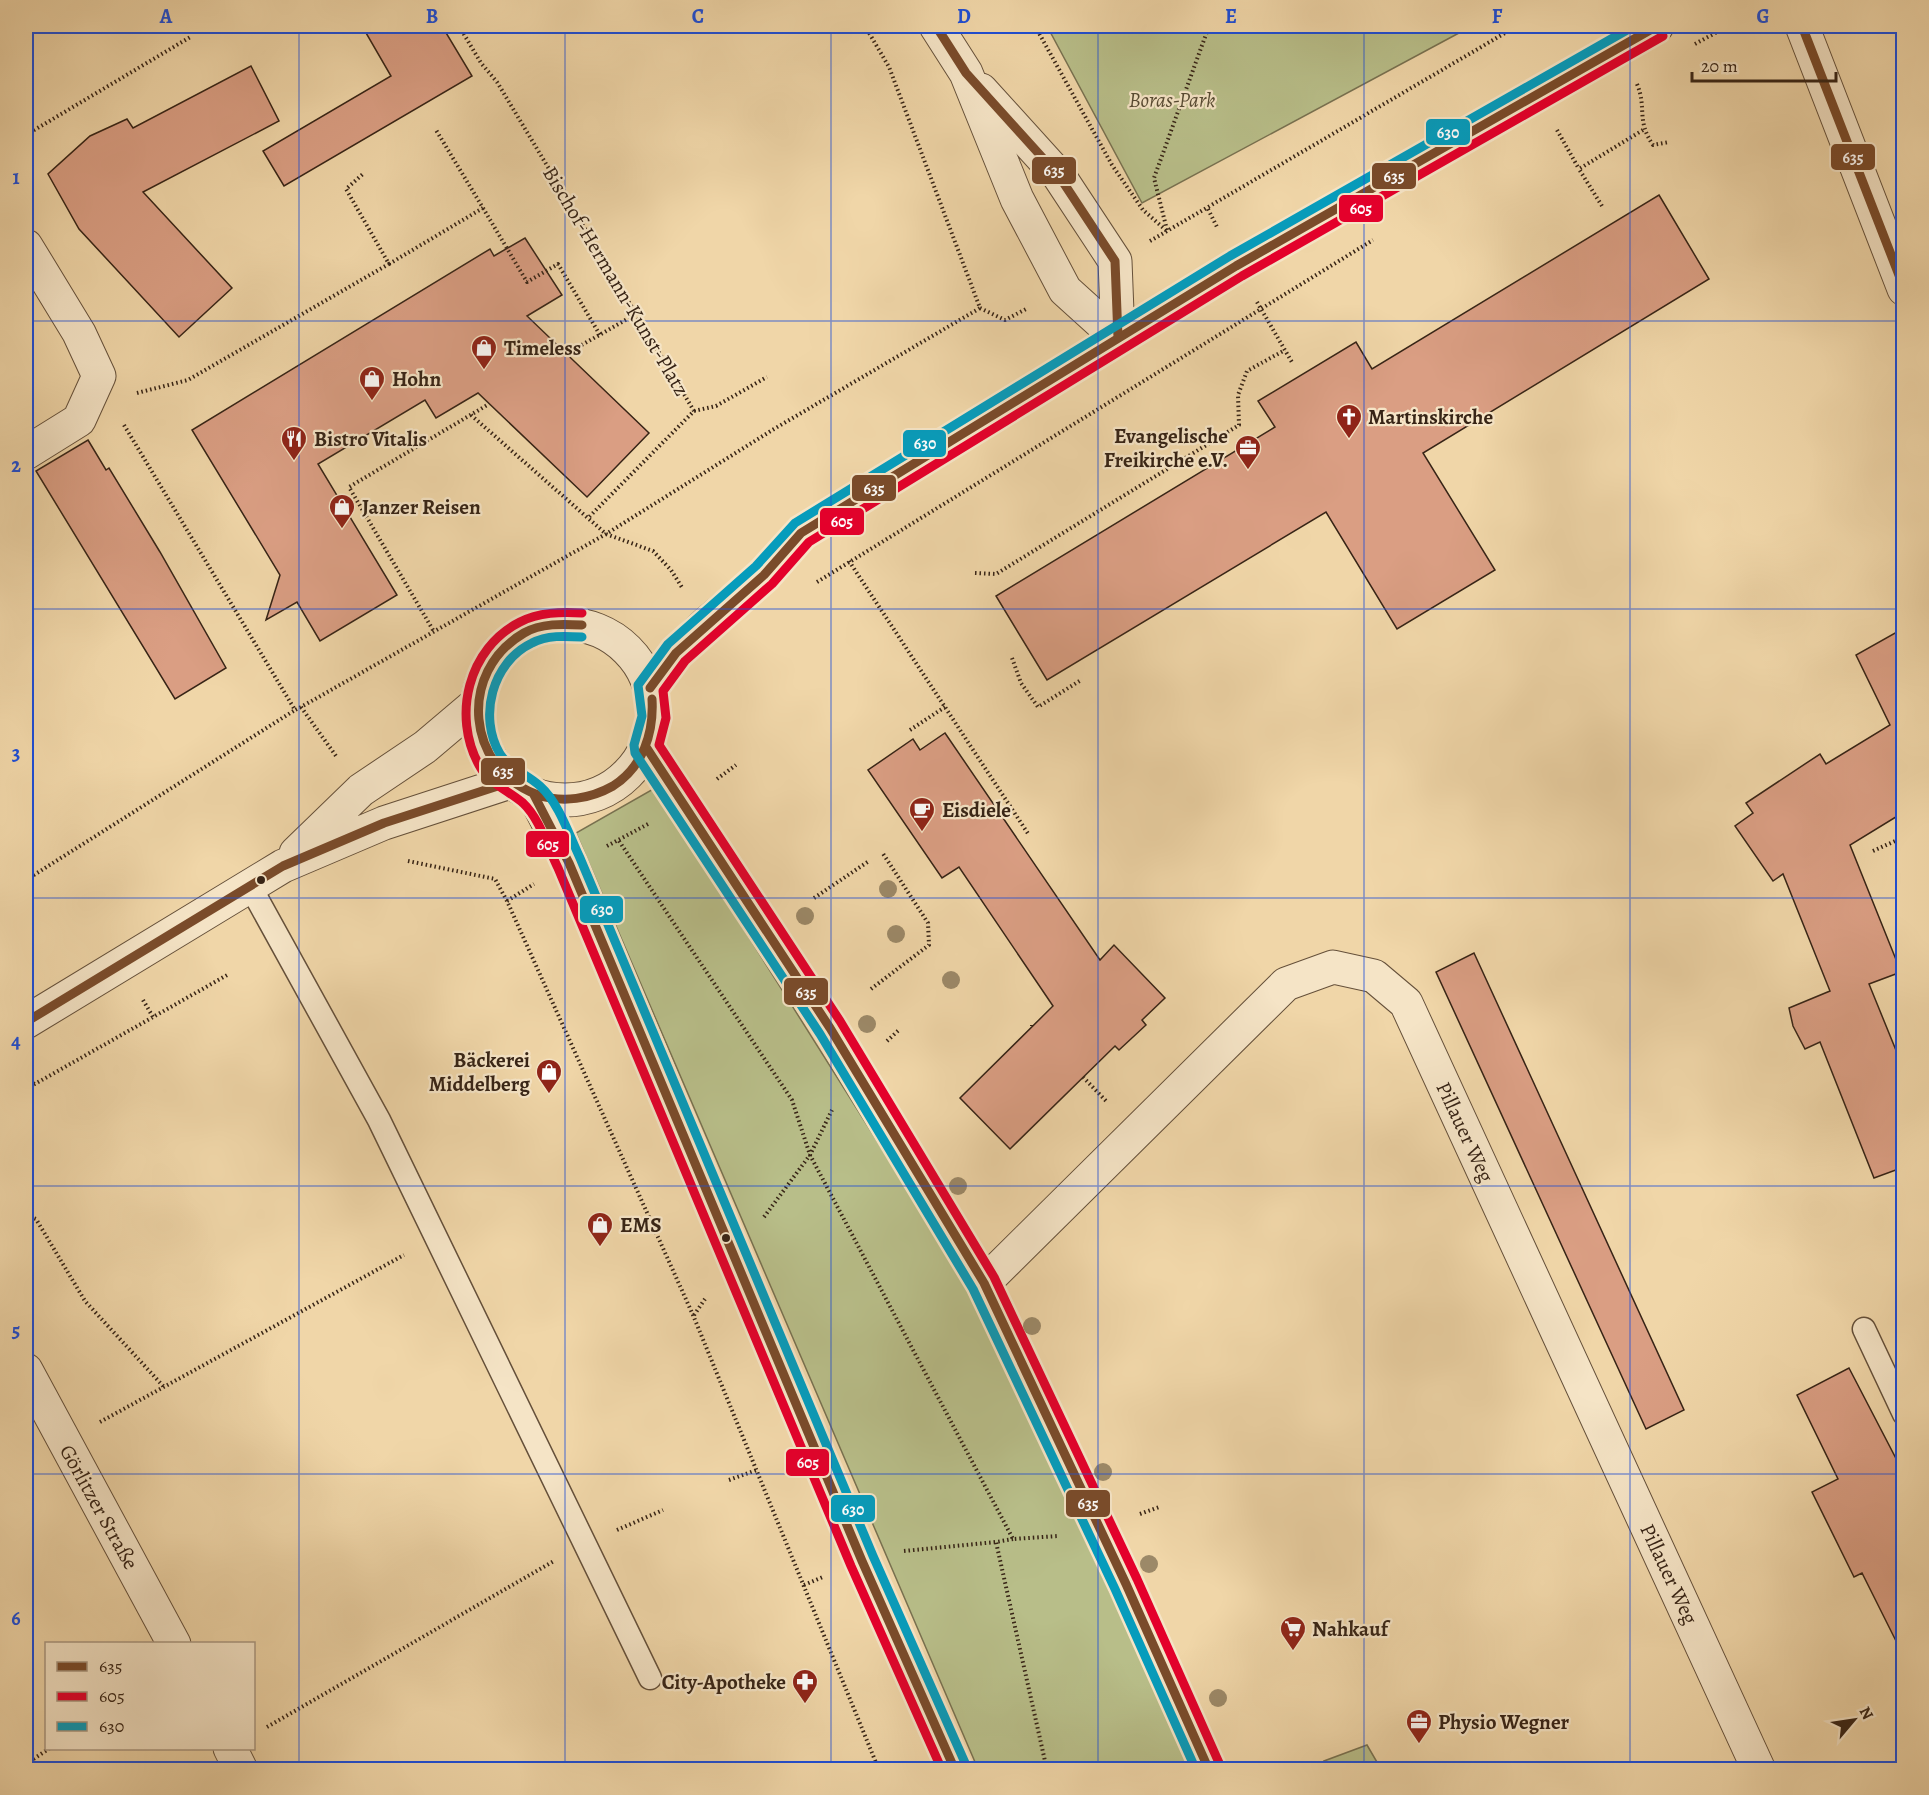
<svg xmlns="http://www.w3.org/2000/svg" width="1929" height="1795" viewBox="0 0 1929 1795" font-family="Alegreya,serif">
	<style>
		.green { fill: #b8be89; stroke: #787150; stroke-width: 1.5 }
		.building { fill: #da9e83; stroke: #372416; stroke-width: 1.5 }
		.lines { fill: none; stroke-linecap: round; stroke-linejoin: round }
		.lane-casing { stroke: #65503a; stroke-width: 25 }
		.street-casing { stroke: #65503a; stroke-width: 35 }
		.path { stroke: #372416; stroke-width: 4; stroke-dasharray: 1.5 3; stroke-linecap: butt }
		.lane { stroke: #f5e4c6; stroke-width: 22 }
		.street { stroke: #f5e4c6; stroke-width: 33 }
		.bus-1-casing { stroke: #f5e4c6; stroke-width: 14 }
		.bus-2-casing { stroke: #f5e4c6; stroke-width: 14 }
		.bus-3-casing { stroke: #f5e4c6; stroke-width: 14 }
		.bus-1 { stroke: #7a4b2a; stroke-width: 9 }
		.bus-2 { stroke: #e4002b; stroke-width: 9 }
		.bus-3 { stroke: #069cbc; stroke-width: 9 }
		.tree { fill: #9c8968 }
		.grid { fill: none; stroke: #1d4ed8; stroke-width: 1.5; stroke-opacity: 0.55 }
		.bus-dot { fill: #372416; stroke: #f5e4c6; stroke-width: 2 }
		.labels { text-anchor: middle; stroke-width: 4.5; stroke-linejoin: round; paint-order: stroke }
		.park-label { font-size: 21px; font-style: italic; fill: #574a33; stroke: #f5e4c6 }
		.street-label { font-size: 21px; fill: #372416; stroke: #f5e4c6 }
		.poi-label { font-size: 21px; font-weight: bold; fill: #372416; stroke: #f5e4c6; text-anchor: start }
		.line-badge { stroke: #f5e4c6; stroke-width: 2 }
		.badge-label { font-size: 16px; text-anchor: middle; font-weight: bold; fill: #fff }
		.neatline { fill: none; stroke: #1d4ed8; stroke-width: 2 }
		.grid-label { font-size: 20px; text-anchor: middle; font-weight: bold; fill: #1d4ed8 }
	</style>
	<rect width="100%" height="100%" fill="#f0d6a8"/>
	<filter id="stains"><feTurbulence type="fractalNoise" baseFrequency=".00333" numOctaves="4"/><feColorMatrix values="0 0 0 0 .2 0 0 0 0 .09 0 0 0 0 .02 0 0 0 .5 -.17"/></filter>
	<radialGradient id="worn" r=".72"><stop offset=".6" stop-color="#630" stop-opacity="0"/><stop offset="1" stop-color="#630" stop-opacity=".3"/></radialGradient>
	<path class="green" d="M1047,26H1472L1142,203Z
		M655,788L959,1271L1193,1769H978L576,833Z
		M1367,1745L1381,1769H1329L1324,1761Z"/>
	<path class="building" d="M362,26H442L472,76L284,186L263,151L391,76Z
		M251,66L279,121L143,192L232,288L179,337L79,229L48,174L90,136L127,119L133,128Z
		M1659,195L1709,279L1423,453L1495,570L1397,629L1326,512L1047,680L996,596L1275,427L1258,401L1356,342L1372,369Z
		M525,238L562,295L527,316L649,433L587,497L478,393L436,418L425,400L318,464L397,595L320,641L297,602L266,620L280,575L192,430L490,249L494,256Z
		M88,440L106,470L109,468L160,552L226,668L175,699L36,471Z
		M1904,628V812L1850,845L1901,972L1869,984L1904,1070V1167L1874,1178L1820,1042L1805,1049L1793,1026L1789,1008L1830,991L1783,874L1773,881L1735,826L1753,813L1746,803L1820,754L1826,764L1890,725L1856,655Z
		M945,733L1100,960L1114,945L1165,998L1142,1020L1146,1025L1119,1050L1115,1046L1010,1149L960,1098L1053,1006L959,867L942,878L868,770L913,739L920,750Z
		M1474,953L1684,1410L1646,1429L1436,972Z
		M1849,1368L1904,1474V1657L1862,1573L1854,1577L1812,1492L1838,1479L1797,1395Z"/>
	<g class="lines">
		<defs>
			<path id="lane" d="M250,886L379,1120L650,1678
				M1864,1329L1904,1414"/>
			<path id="street" d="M936,26L966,73L1017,199L1065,290L1118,338
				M1802,26L1904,289
				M981,90L1059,176L1115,261L1118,338
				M26,246L79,333L99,376L79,420L26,453
				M477 712a88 88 0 1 1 176 0a88 88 0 1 1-176 0Z
				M650,688L676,653L706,624L764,575L801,533L1236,266L1657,26
				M646,747L830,1028L984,1283L1126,1584L1209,1770
				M534,795L569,863L862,1561L955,1770
				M296,853L361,790L425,747L477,703
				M26,1022L283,866L384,823L510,782
				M984,1283L1286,984L1333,967L1374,976L1406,1003L1759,1770
				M26,1370L174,1644
				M230,1748L241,1770"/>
		</defs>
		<use href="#lane" class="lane-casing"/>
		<use href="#street" class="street-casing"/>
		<path class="path" d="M459,26L481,63L497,82L694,411L589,517
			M1035,26L1112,165L1143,210L1168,232
			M1695,44L1728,26
			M1637,84C1647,108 1636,120 1653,145L1669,142
			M1557,130L1579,169
			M26,135L192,36
			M1602,206L1579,169L1643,130
			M483,208L527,282L558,264L600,335
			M1208,209L1218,229
			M1167,230L1154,178L1209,26
			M1150,241L1517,26
			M389,264L483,208L436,130
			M1257,302L1293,364
			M980,308L1005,320L1028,308
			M566,354L636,314
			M137,393L188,380L389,264L346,189L364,173
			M694,411L716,406L767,377
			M471,415L606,534L653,551L671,570L683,589
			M124,425L295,710L301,707L606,534L774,429L980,308L889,67L865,26
			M849,561L1029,835
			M975,573L996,574L1239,425L1238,395L1247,371L1285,350
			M817,582L1373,240
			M433,630L349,487L489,404
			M1012,658L1021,683L1038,707L1081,680
			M301,707L336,756
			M910,730L945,707
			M717,779L736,765
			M619,841L792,1100L810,1155L1013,1539L1058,1536
			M607,846L648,824
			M1873,851L1904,837
			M408,861L495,879L507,901L693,1315L879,1770
			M26,880L295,710
			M814,898L869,861
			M507,901L534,884
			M871,989L929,945L928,923L882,852
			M143,1000L153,1017
			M1032,1025V1026
			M887,1041L900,1029
			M26,1071L34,1084
			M1083,1077L1107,1102
			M26,1089L229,974
			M26,1215L36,1219L85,1301L164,1387
			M764,1217L810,1155L832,1110
			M694,1315L705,1299
			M100,1422L404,1255
			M729,1480L757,1470
			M1140,1514L1159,1507
			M617,1530L663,1510
			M1013,1539L996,1542L1047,1770
			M904,1551L996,1542
			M804,1585L823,1577
			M267,1727L554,1561
			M26,1764L50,1748
			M1892,1770L1904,1764"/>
		<use href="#lane" class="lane"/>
		<use href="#street" class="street"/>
		<defs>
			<path id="bus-1" d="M936,26L966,73L1059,176L1115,261L1118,338
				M1802,26L1904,288
				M582,625C563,624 541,623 524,633C457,672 466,769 538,795C563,803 590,799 613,786C643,767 654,733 652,699
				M650,688L676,653L764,575L801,533L1236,266L1657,26
				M646,747L830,1028L984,1283L1126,1584L1209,1770
				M534,795L569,863L862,1561L955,1770
				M26,1022L283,866L384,823L510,782"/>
			<path id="bus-2" d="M582,613C561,612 539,612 520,622C468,648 452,716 479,765C489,784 508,790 523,803C540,819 548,848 558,868L851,1566L942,1770
				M1220,1765L1137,1579L994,1277L840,1021L659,745L666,718L663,691L685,661L772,584L809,542L1242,276L1663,36"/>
			<path id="bus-3" d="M582,637C565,636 547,635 532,643C492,662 478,717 500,754C510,769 527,774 540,786C559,803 569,835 580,858L873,1556L966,1765
				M1196,1770L1115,1589L973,1289L820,1034L635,753L634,745L642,716L638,685L668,644L756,566L795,523L1230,256L1634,26"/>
		</defs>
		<use href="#bus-1" class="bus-1-casing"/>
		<use href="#bus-2" class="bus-2-casing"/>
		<use href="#bus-3" class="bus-3-casing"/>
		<use href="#bus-1" class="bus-1"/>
		<use href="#bus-2" class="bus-2"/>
		<use href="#bus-3" class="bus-3"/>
	</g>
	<g class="tree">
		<circle cx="888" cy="889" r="9"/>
		<circle cx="805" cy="916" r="9"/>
		<circle cx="896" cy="934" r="9"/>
		<circle cx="951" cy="980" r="9"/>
		<circle cx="867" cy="1024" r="9"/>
		<circle cx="958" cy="1186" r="9"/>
		<circle cx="1032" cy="1326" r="9"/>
		<circle cx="1103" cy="1472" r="9"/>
		<circle cx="1149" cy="1564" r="9"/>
		<circle cx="1218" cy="1698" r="9"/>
	</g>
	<path class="grid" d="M299,26V1770M565,26V1770M831,26V1770M1098,26V1770M1364,26V1770M1630,26V1770M26,321H1904M26,609H1904M26,898H1904M26,1186H1904M26,1474H1904"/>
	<defs>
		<symbol id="shop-pin" viewBox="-11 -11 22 30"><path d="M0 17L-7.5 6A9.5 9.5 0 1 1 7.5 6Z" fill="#8f2418" stroke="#f5e4c6"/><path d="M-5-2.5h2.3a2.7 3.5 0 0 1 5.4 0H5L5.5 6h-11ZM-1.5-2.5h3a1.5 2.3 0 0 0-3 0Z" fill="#fff"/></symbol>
		<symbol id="church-pin" viewBox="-11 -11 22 30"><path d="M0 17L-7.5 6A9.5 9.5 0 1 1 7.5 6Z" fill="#8f2418" stroke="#f5e4c6"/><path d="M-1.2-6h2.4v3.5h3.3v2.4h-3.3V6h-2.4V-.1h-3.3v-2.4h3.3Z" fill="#fff"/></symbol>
		<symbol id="restaurant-pin" viewBox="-11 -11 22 30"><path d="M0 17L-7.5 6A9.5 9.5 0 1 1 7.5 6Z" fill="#8f2418" stroke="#f5e4c6"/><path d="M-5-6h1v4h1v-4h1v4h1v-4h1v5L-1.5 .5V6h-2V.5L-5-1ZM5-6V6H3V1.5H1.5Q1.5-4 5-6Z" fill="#fff"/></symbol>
		<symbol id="office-pin" viewBox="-11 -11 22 30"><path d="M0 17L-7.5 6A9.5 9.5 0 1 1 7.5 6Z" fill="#8f2418" stroke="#f5e4c6"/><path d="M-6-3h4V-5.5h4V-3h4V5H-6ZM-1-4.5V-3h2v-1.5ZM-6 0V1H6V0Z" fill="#fff"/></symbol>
		<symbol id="cafe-pin" viewBox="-11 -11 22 30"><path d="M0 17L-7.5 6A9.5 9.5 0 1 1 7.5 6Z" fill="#8f2418" stroke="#f5e4c6"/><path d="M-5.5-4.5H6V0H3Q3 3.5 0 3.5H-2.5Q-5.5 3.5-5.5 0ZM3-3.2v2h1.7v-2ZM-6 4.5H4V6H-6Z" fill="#fff"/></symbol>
		<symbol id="supermarket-pin" viewBox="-11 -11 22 30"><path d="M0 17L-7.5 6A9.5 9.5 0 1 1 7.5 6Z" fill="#8f2418" stroke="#f5e4c6"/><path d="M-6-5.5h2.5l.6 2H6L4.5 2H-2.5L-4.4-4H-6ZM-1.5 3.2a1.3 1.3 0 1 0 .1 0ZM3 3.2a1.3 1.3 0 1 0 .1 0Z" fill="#fff"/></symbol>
		<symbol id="pharmacy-pin" viewBox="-11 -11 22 30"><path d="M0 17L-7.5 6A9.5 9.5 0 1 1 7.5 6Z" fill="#8f2418" stroke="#f5e4c6"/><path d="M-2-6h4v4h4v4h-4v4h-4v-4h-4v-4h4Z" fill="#fff"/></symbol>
	</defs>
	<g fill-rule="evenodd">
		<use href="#shop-pin" x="469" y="333" width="30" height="40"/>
		<use href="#shop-pin" x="357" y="364" width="30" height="40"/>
		<use href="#church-pin" x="1334" y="402" width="30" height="40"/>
		<use href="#restaurant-pin" x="279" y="424" width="30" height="40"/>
		<use href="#office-pin" x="1233" y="433" width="30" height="40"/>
		<use href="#shop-pin" x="327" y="492" width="30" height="40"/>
		<use href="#cafe-pin" x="907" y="795" width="30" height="40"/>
		<use href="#shop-pin" x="534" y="1057" width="30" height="40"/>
		<use href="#shop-pin" x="585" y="1210" width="30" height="40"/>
		<use href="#supermarket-pin" x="1278" y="1614" width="30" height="40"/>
		<use href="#pharmacy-pin" x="790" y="1667" width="30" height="40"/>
		<use href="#office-pin" x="1404" y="1707" width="30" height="40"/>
	</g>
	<g class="bus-dot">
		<circle cx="261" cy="880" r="5"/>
		<circle cx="726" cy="1238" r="5"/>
	</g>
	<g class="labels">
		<g class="park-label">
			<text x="1172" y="107">Boras-Park</text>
		</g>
		<g class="street-label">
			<text transform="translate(616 281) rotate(59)" y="7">Bischof-Hermann-Kunst-Platz</text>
			<text transform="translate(1465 1132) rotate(65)" y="7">Pillauer Weg</text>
			<text transform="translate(99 1507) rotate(61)" y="7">Görlitzer Straße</text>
			<text transform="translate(1669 1574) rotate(65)" y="7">Pillauer Weg</text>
		</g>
		<g class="poi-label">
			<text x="504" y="355">Timeless</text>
			<text x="392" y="386">Hohn</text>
			<text x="1368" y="424">Martinskirche</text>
			<text x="1228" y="443" text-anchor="end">Evangelische<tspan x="1228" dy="24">Freikirche e.V.</tspan></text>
			<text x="314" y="446">Bistro Vitalis</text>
			<text x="362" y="514">Janzer Reisen</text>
			<text x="942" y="817">Eisdiele</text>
			<text x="530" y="1067" text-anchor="end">Bäckerei<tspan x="530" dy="24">Middelberg</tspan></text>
			<text x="620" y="1232">EMS</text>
			<text x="1312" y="1636">Nahkauf</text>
			<text x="786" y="1689" text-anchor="end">City-Apotheke</text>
			<text x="1438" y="1729">Physio Wegner</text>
		</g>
	</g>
	<g class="line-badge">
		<rect x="1425" y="118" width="46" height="28" rx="6" fill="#069cbc"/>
		<rect x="1830" y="143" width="46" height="28" rx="6" fill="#7a4b2a"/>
		<rect x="1031" y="156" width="46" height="29" rx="6" fill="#7a4b2a"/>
		<rect x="1371" y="162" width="46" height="28" rx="6" fill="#7a4b2a"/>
		<rect x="1338" y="194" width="46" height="29" rx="6" fill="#e4002b"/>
		<rect x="902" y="429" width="45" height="29" rx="6" fill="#069cbc"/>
		<rect x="851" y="474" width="46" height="28" rx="6" fill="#7a4b2a"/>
		<rect x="819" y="507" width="46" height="29" rx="6" fill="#e4002b"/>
		<rect x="480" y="757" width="46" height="29" rx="6" fill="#7a4b2a"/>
		<rect x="525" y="830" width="45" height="28" rx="6" fill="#e4002b"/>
		<rect x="579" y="895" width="45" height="29" rx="6" fill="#069cbc"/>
		<rect x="783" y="977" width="46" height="29" rx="6" fill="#7a4b2a"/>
		<rect x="785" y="1448" width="45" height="29" rx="6" fill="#e4002b"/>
		<rect x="1065" y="1489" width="46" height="29" rx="6" fill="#7a4b2a"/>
		<rect x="830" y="1494" width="46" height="29" rx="6" fill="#069cbc"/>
	</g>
	<g class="badge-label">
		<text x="1448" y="138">630</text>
		<text x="1853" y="163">635</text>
		<text x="1054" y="176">635</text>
		<text x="1394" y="182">635</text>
		<text x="1361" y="214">605</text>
		<text x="925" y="449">630</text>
		<text x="874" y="494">635</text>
		<text x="842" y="527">605</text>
		<text x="503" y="777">635</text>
		<text x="548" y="850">605</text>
		<text x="602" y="915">630</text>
		<text x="806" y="998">635</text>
		<text x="808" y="1468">605</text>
		<text x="1088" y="1509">635</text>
		<text x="853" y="1515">630</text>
	</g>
	<rect width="1929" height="1795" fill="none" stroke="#f0d6a8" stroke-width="66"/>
	<rect x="45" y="1642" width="210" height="108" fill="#f5e4c6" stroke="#a99780" stroke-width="1.5"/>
	<rect x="57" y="1662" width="30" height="9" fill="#7a4b2a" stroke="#a99780" stroke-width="1.5"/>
	<text x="99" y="1672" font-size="18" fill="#372416">635</text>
	<rect x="57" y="1692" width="30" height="9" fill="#e4002b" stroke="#a99780" stroke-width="1.5"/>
	<text x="99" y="1702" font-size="18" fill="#372416">605</text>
	<rect x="57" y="1722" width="30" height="9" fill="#069cbc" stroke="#a99780" stroke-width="1.5"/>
	<text x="99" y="1732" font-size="18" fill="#372416">630</text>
	<g transform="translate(1854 1720) rotate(61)" stroke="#f5e4c6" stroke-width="4.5" paint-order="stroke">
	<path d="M0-4.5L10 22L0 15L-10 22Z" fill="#372416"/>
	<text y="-9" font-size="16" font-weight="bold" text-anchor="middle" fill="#372416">N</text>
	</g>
	<path d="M1692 72v9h144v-9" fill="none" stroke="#372416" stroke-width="3"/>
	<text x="1701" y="72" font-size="18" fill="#372416" stroke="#f5e4c6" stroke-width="4.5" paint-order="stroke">20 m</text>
	<rect x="33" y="33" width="1863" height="1729" class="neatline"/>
	<g class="grid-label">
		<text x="166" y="23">A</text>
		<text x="432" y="23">B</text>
		<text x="698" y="23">C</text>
		<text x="964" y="23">D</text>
		<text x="1231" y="23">E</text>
		<text x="1497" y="23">F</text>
		<text x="1763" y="23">G</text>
		<text x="16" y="184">1</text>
		<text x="16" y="472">2</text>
		<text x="16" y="760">3</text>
		<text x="16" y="1048">4</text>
		<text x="16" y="1337">5</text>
		<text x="16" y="1625">6</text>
	</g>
	<rect width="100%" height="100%" filter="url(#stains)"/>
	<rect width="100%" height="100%" fill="url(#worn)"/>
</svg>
